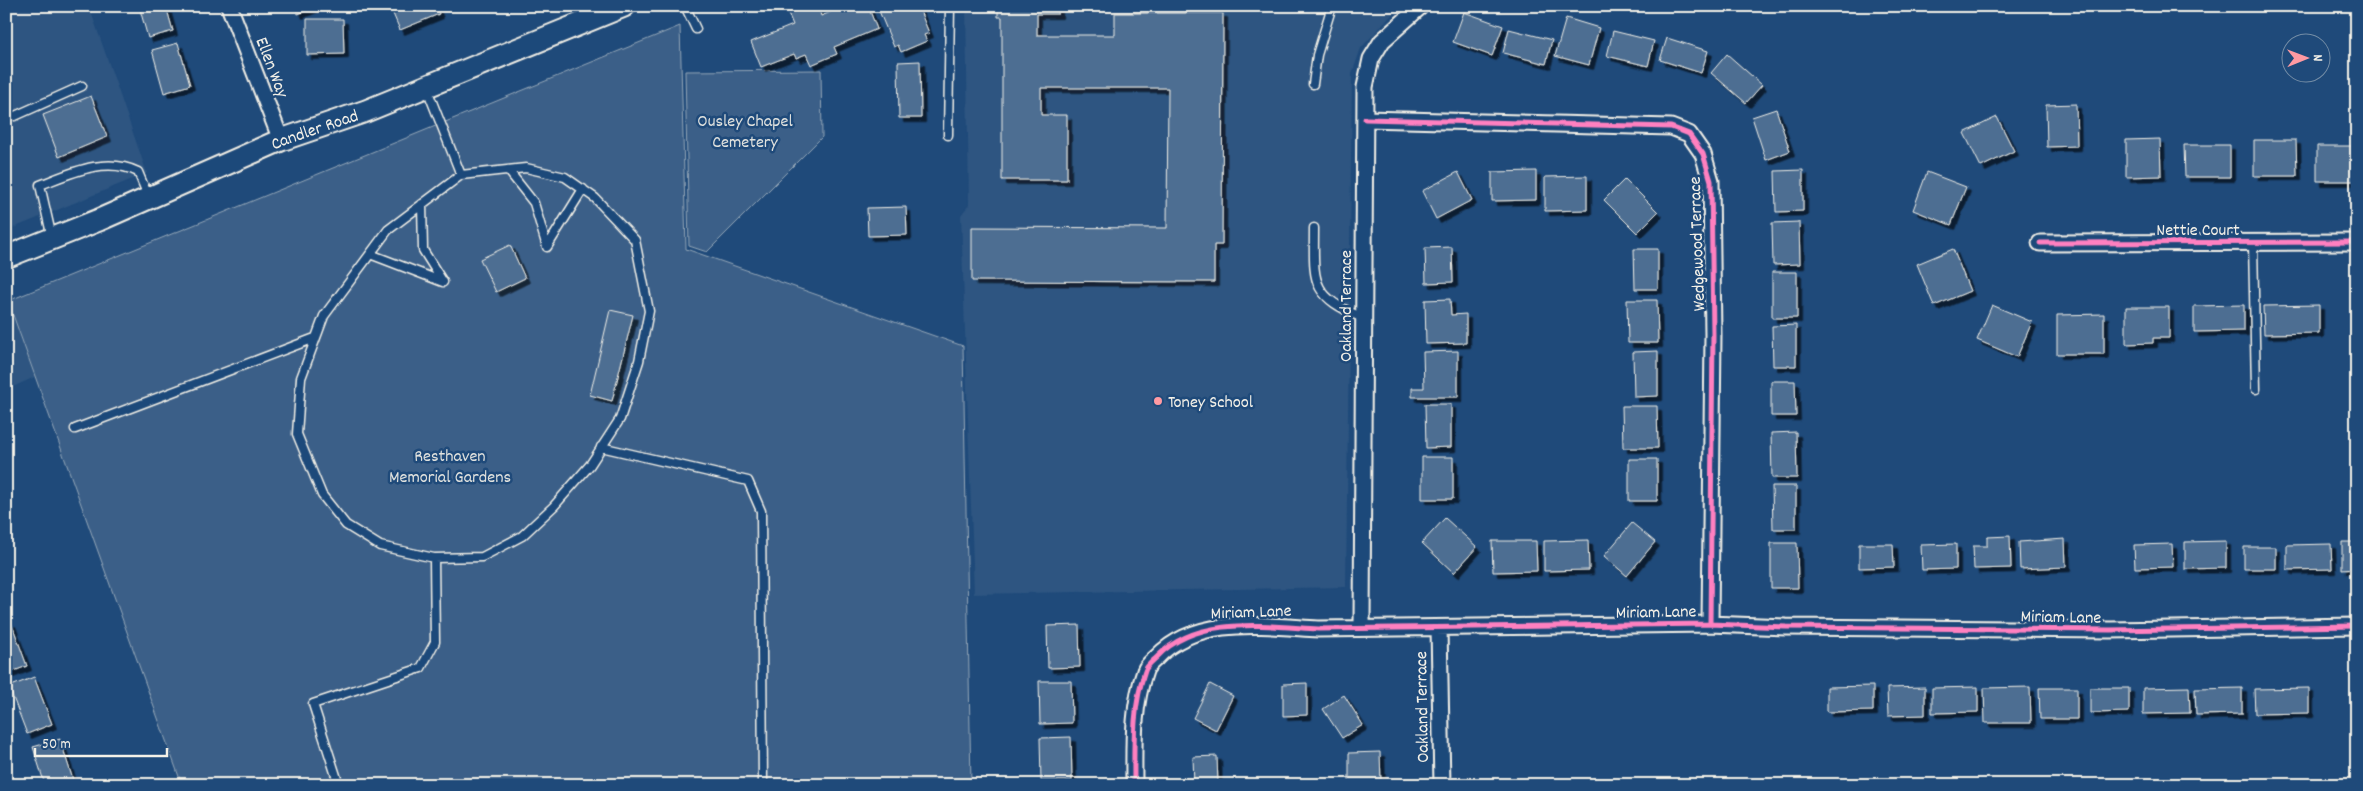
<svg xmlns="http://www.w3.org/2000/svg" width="2363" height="791" viewBox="0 0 2363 791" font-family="Dekko,sans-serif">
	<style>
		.built { fill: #2d5581 }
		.green { fill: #3a5f88; stroke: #97a8b8 }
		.building { fill: #4d6e92; stroke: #f4f1e8; filter: url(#shadow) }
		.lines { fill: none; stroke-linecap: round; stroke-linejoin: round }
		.service-casing { stroke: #f4f1e8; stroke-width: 11 }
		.minor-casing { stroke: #f4f1e8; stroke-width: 19 }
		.secondary-casing { stroke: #f4f1e8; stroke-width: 25 }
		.service { stroke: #1f4a7a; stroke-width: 8 }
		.minor { stroke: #1f4a7a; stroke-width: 15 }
		.secondary { stroke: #1f4a7a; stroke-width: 21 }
		.cycleway-casing { stroke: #1f4a7a; stroke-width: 8 }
		.cycleway { stroke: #ff80c0; stroke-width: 5 }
		.poi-dot { fill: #ff9aa2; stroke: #1f4a7a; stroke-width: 2 }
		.labels { text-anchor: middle; stroke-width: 5; stroke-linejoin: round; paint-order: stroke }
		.street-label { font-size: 18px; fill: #f4f1e8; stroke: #1f4a7a }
		.park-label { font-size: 18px; fill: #e1e2de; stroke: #1f4a7a }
		.poi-label { font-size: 18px; fill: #f4f1e8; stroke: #1f4a7a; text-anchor: start }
	</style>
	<defs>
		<filter id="shadow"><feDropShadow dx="4.5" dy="4.5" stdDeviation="0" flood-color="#0009"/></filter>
	</defs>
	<rect width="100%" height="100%" fill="#1f4a7a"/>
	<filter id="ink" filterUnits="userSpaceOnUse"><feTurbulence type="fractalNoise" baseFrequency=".02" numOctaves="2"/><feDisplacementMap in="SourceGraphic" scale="10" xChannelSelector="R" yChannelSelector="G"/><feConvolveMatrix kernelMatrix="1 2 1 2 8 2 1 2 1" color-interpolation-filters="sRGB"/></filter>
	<g filter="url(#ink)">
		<path class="built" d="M6,6H89L147,173L6,231Z
			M966,6H1400L1361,48L1352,74L1346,587L974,594L961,215L969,205Z
			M6,297L35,377L6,390Z"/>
		<path class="green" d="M680,26L686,249L963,346L971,785H182L8,301Z
			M821,70L822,137L707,252L689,246L685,71Z"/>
		<path class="building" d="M139,6H166L173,31L148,38Z
			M295,6H317L298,14Z
			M398,6H436L439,14L400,30L391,9Z
			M791,6H818L821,16L845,6H868L877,29L834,47L837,54L811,65L806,54L796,58L794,54L761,67L751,42L793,25L786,8Z
			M877,6H918L929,33L924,35L927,41L901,52L898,45L894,47Z
			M998,6H1058V14H1037V35H1115V13H1223L1222,245H1214V282L972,281V227L1167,228L1168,88H1041V115H1067V180H1002V17H998Z
			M1464,12L1503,26L1492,56L1453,42Z
			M1566,18L1599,28L1589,65L1555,56Z
			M307,19H343L344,54L307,55Z
			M1509,29L1552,40L1546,64L1503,53Z
			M1613,31L1654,41L1648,66L1607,56Z
			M1667,38L1708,51L1701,73L1660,60Z
			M178,43L190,85L164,93L152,50Z
			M1727,54L1762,85L1746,103L1711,73Z
			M920,61L921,118H899L898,62Z
			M91,96L107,137L59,157L43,115Z
			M2076,104L2077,146L2047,147L2046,105Z
			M1776,109L1790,151L1766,160L1752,117Z
			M1997,117L2014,151L1981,167L1964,133Z
			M2160,139L2161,176L2126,177V140Z
			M2254,140H2296L2297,176H2254Z
			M2184,145H2230V177H2185Z
			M2317,146H2357V181H2317Z
			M1803,170V211L1776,212L1775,171Z
			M1536,171V200L1492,201V172Z
			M1458,172L1472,200L1436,219L1422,191Z
			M1927,172L1966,187L1951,225L1913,210Z
			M1587,176V210L1545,211V177Z
			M1625,179L1658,212L1637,233L1604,200Z
			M906,207L907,235L868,236L867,208Z
			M1799,222L1800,264L1773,265L1772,223Z
			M510,245L525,278L496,292L480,259Z
			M1452,247L1453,282L1426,283L1425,248Z
			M1634,249H1658V289H1635Z
			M1953,249L1970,291L1934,306L1917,264Z
			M1772,272H1797V318H1772Z
			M1450,299L1451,315L1466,314V343L1426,344L1425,300Z
			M1627,300H1657L1658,343H1628Z
			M1992,305L2032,322L2017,357L1977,340Z
			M2244,305V331L2194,332V306Z
			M2319,305V333L2264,334L2263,306Z
			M2126,307H2169V338H2153V343L2126,344Z
			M610,310L633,315L612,401L590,395Z
			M2104,314V354H2057V315Z
			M1796,325V366H1773L1772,326Z
			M1458,351V397H1412V388H1424L1423,352Z
			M1658,351V396L1634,397L1633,352Z
			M1771,381H1795L1796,416H1771Z
			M1425,404H1451V447L1426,448Z
			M1622,406H1657L1658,448H1623Z
			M1796,432L1797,478H1772L1771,433Z
			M1422,457H1453V499H1422Z
			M1629,459H1657V501H1629Z
			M1772,486H1796V529H1773Z
			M1445,518L1477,547L1454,573L1422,543Z
			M1632,523L1655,542L1627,576L1604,556Z
			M2010,536L2011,568L1974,569L1973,546H1987V537Z
			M2065,539L2066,567L2020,569L2019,542Z
			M1588,540L1589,570L1544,571V541Z
			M1492,541H1536L1537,571L1493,572Z
			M2226,541V568L2185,569V542Z
			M2342,542H2357V568L2342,569Z
			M1771,543H1797L1798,588H1771Z
			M1859,544H1893L1894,567L1859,568Z
			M1956,544V569L1922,570L1921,545Z
			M2172,544L2173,567L2135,568L2134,545Z
			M2331,544L2332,569L2287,570V545Z
			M2244,547H2276V569H2244Z
			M11,622L27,666L6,674V624Z
			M1079,625L1080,667L1048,668L1047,626Z
			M34,677L52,724L27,734L9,687Z
			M1039,681H1071L1072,723L1040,724Z
			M1307,683V715L1283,716V684Z
			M1210,684L1233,696L1216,730L1193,718Z
			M1873,686V711L1827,712V687Z
			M1925,687V715L1888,716L1887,688Z
			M1978,687V712L1932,713V688Z
			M2030,687L2031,723H1985L1984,688Z
			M2189,687L2190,713L2143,714V688Z
			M2039,688H2077V719H2040Z
			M2090,688H2129V712L2090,713Z
			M2242,688V714L2196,715L2195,689Z
			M2309,688V713L2255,714L2254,689Z
			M1344,695L1363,725L1342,738L1323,709Z
			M1071,737L1072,781H1041L1040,738Z
			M60,739L74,783L45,785L33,747Z
			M1380,752L1381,783H1349V753Z
			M1217,756L1218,785H1194L1193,757Z"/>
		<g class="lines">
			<defs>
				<path id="service" d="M579,6L585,21
					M685,6L696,29
					M1313,84L1317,55L1332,6
					M427,89L461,175
					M15,116L82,86
					M948,135L950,6
					M526,168L565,177L595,198L635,240L649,311L639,361L620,419L590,465L554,506L522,536L482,557L434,558L380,546L346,525L322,495L297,434L301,378L324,316L388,230L461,175Z
					M508,170L534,203L547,247L583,189
					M422,204L423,250L443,282
					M1314,228C1314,282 1309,295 1363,318
					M52,238L40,185C71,173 106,156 138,172L148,196
					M2253,243L2256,389
					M370,254L443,282
					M75,429L315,338
					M601,447L748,481L761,511L763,785
					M339,785L313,704L421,668L435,642L434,558"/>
				<path id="minor" d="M229,6L281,140
					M1365,119L1671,127L1689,134L1703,154L1711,181L1713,335L1710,624
					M2040,243L2357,242
					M1362,627L1365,87L1371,59L1382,41L1421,6
					M1439,628L1442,785
					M1134,785C1134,747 1132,707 1145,671C1147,665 1153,661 1157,657C1197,615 1266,626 1318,629L1710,624L1786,627L2110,630L2357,626"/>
				<g id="secondary">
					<path id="s1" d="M6,257L99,220L281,140L366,111L624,6"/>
				</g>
			</defs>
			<use href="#service" class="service-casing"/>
			<use href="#minor" class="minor-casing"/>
			<use href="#secondary" class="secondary-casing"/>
			<use href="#service" class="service"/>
			<use href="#minor" class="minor"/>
			<use href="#secondary" class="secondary"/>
			<defs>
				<path id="cycleway" d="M1365,119L1671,127L1689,134L1703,154L1711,181L1713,335L1710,624
					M2040,243L2357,242
					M1134,785C1134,747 1132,707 1145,671C1147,665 1153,661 1157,657C1197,615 1266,626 1318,629L1710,624L1786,627L2110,630L2357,626"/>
			</defs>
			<use href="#cycleway" class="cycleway-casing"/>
			<use href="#cycleway" class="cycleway"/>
		</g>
	</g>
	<circle class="poi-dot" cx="1158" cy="401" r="5"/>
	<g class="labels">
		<g class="street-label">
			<text transform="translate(273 67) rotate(69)" y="6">Ellen Way</text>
			<text dy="6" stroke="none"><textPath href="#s1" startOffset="334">Candler Road</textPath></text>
			<text x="2198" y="235">Nettie Court</text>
			<text transform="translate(1696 244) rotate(-92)" y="6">Wedgewood Terrace</text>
			<text transform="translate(1345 306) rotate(-90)" y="6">Oakland Terrace</text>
			<text transform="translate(1251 611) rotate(-2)" y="6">Miriam Lane</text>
			<text transform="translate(1656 611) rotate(-1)" y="6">Miriam Lane</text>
			<text transform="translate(2061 616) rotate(1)" y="6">Miriam Lane</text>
			<text transform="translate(1421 707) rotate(-91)" y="6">Oakland Terrace</text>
		</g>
		<g class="park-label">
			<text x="745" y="126">Ousley Chapel<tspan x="745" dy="21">Cemetery</tspan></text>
			<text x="450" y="461">Resthaven<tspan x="450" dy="21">Memorial Gardens</tspan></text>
		</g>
		<g class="poi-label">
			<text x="1168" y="407">Toney School</text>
		</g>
	</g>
	<rect width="2363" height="791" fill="none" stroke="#1f4a7a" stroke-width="25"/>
	<rect x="12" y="12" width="2338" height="766" fill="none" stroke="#f4f1e8" stroke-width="2" filter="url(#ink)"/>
	<g transform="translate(2306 58) rotate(89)"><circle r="24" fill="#1f4a7a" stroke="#748da6"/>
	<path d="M0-4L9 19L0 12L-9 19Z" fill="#ff9aa2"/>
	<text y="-8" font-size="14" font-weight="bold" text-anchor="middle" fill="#f4f1e8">N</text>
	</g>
	<path d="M35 748v8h132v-8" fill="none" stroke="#f4f1e8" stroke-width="2.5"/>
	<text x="42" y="748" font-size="15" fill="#f4f1e8" stroke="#1f4a7a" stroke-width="4" paint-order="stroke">50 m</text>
</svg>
